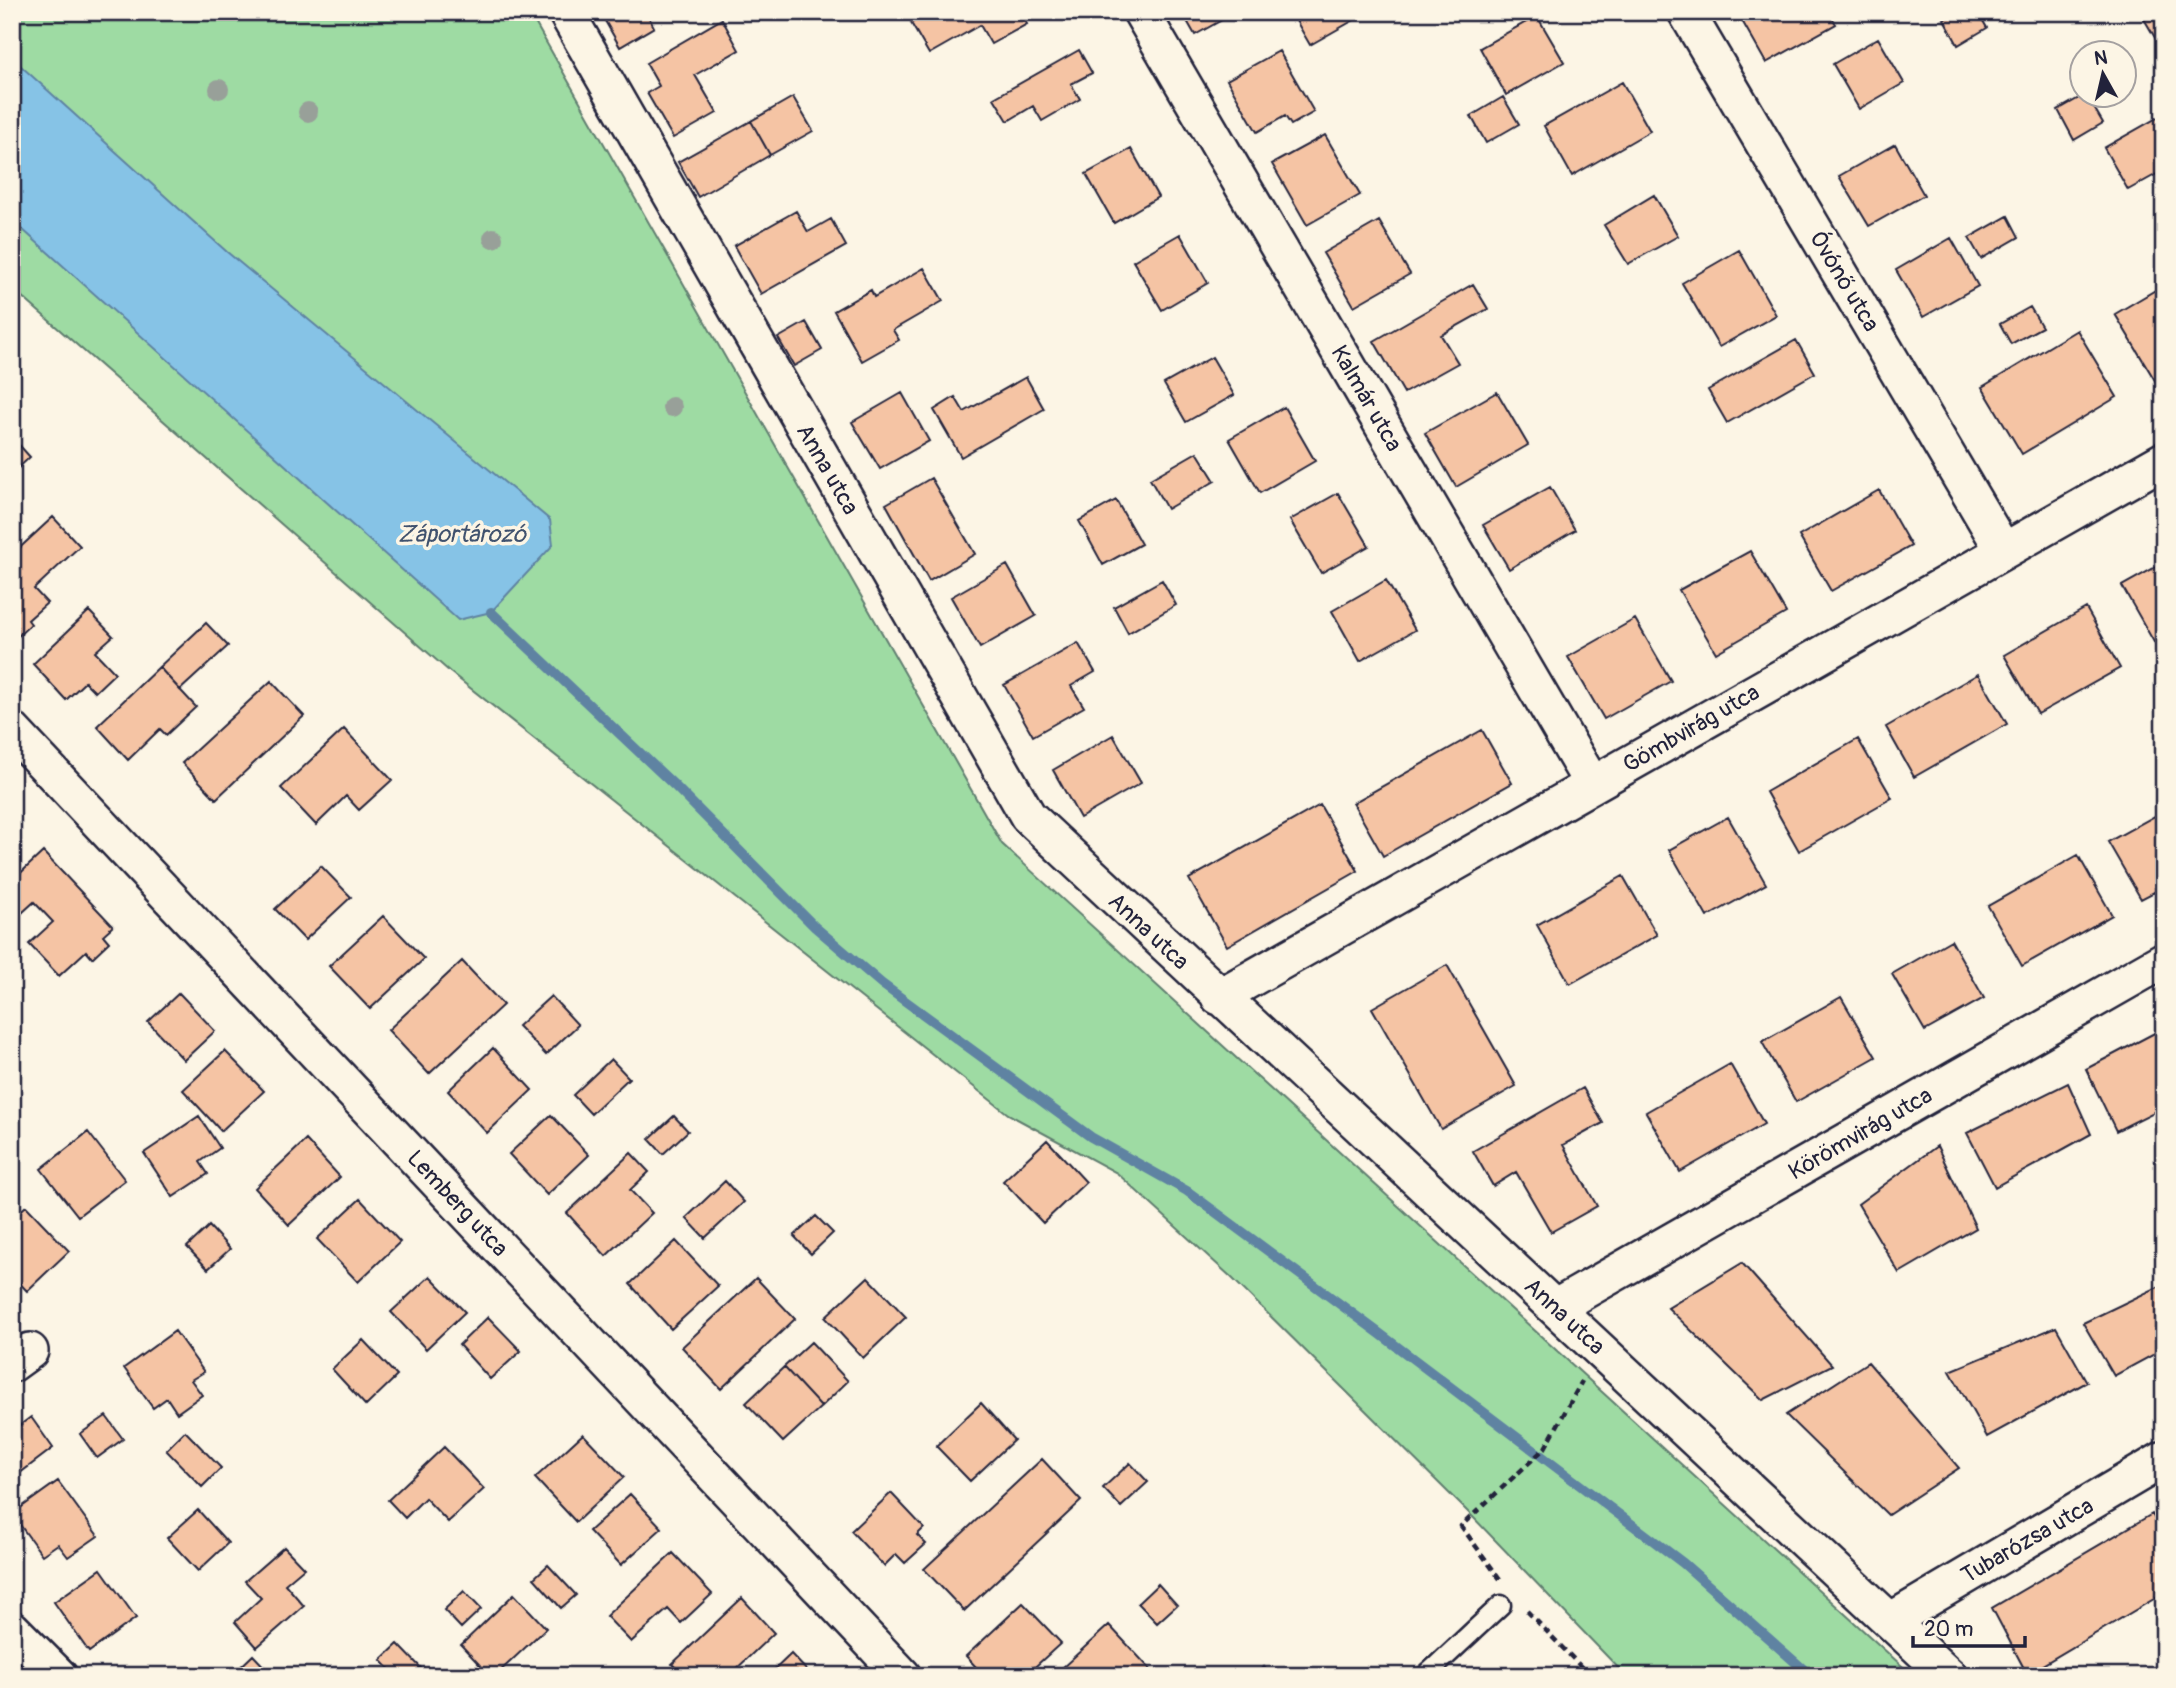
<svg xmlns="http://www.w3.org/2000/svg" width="2176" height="1688" viewBox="0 0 2176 1688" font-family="Pangolin,sans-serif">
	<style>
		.green { fill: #9edba3; stroke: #607e6f; stroke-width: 2 }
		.water { fill: #86c3e6; stroke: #5e83a2; stroke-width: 2 }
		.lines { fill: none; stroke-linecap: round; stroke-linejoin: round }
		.stream { stroke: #5e83a2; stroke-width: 10 }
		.building { fill: #f5c4a4; stroke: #22223b; stroke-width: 2 }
		.service-casing { stroke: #22223b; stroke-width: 23 }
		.minor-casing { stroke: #22223b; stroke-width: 40 }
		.path { stroke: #22223b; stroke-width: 4.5; stroke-dasharray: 7 5; stroke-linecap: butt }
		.service { stroke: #fcf5e5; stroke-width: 18 }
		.minor { stroke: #fcf5e5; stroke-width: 35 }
		.tree { fill: #98a099 }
		.labels { text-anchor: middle; stroke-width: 7; stroke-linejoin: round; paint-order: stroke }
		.street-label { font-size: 23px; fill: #22223b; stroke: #fcf5e5 }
		.water-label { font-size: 24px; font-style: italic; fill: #40526e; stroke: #fcf5e5 }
	</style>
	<rect width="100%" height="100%" fill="#fcf5e5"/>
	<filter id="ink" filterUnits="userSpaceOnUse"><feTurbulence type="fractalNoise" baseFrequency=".0143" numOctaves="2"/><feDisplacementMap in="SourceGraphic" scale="14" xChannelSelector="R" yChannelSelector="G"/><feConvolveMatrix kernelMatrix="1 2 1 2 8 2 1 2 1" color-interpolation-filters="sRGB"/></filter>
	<g filter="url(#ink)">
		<path class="green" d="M12,12H529L1002,844L1913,1676H1626L1470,1514L1231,1277L1117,1173L1008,1114L450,672L12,288Z"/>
		<path class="water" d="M12,58L227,252L550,520L553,545L491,612L458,620L12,220Z"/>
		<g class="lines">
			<path class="stream" d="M491,612L675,786L815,927L882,984L1091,1137L1187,1191L1379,1333L1683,1563L1811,1676"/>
		</g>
		<path class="building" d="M600,12H646L654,27L620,47Z
			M930,12H1020L1027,24L991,44L980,25L929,54L911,23Z
			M1182,12H1236L1195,35Z
			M1291,12H1368L1310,45Z
			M1737,12H1829L1836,24L1766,63Z
			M1955,12H1978L1987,28L1958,45L1944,19Z
			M2140,12H2164V53Z
			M1537,16L1564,62L1506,95L1480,48Z
			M722,19L739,50L695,75L717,113L673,138L647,93L659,86L646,63Z
			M1878,38L1904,83L1859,109L1833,64Z
			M1079,50L1092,73L1071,84L1080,99L1042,121L1033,106L1008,121L994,98Z
			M1279,51L1314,112L1291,125L1285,116L1257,132L1227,80Z
			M1622,82L1650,131L1572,176L1544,126Z
			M2086,94L2103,123L2074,140L2058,110Z
			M793,97L813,131L770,155L751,121Z
			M1503,97L1519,124L1486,143L1471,116Z
			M2164,114V170L2128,190L2104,148Z
			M751,121L770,155L698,197L678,162Z
			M1325,135L1360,195L1307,225L1272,164Z
			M1895,144L1924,195L1869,226L1839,176Z
			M1131,149L1158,197L1114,223L1086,174Z
			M1654,195L1678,236L1628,264L1604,225Z
			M796,211L808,232L831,219L846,246L761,294L734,246Z
			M2008,216L2019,237L1981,259L1969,238Z
			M1379,221L1410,274L1354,306L1323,253Z
			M1180,234L1208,283L1162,310L1133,261Z
			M1951,238L1978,286L1923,317L1896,270Z
			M1739,250L1776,315L1719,347L1682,283Z
			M924,268L943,301L893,330L899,340L862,361L834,311L871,290L874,297Z
			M1473,284L1488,309L1441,335L1458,363L1404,393L1374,341Z
			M2164,285V377L2156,382L2115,314Z
			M2030,307L2042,327L2011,344L2000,324Z
			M806,322L822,350L794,366L778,338Z
			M2077,330L2117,397L2022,454L1982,387Z
			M1796,340L1815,373L1727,423L1708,390Z
			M1212,357L1234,395L1186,422L1164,384Z
			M1026,377L1044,409L961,457L934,410L955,397L964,412Z
			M1497,392L1528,445L1456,487L1425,433Z
			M902,393L929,441L880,469L852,422Z
			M1284,407L1315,461L1260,493L1229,439Z
			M12,437L30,457L12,474Z
			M1197,452L1215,481L1167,509L1150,479Z
			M931,478L975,554L929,581L886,504Z
			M1550,487L1575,530L1509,569L1483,525Z
			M1879,490L1911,546L1831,591L1799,536Z
			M1338,493L1369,546L1321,573L1290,520Z
			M1116,500L1141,544L1103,565L1079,521Z
			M53,517L80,546L34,589L47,603L28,620L31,624L12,642V555Z
			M1750,551L1786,613L1716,653L1679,590Z
			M2163,563L2164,639L2155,644L2122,586Z
			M1007,565L1036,616L980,648L951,597Z
			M1162,580L1176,605L1128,633L1114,607Z
			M1386,580L1415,630L1360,661L1332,611Z
			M2086,608L2120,668L2038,714L2004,655Z
			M89,611L113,636L95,652L115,673L95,692L85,682L66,700L33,664Z
			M1635,619L1671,681L1604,719L1568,657Z
			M206,623L228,646L180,690L159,667Z
			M1078,643L1095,672L1071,686L1084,707L1033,736L1004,685Z
			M159,667L196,707L166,735L160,729L128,760L97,726Z
			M1978,674L2007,724L1914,777L1886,727Z
			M271,681L304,716L216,799L182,763Z
			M344,729L392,780L359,810L346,796L316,825L281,788Z
			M1482,730L1512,783L1383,856L1353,803Z
			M1113,735L1141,783L1080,818L1053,770Z
			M1858,739L1892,798L1799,851L1766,792Z
			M1320,805L1358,871L1227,946L1189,879Z
			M2164,811V887L2141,899L2108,842Z
			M1728,817L1766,884L1707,917L1669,850Z
			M43,852L113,926L103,935L109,942L92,958L86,951L59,976L29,944L53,922L34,902L12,922V881Z
			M2078,855L2112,915L2022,966L1988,906Z
			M321,866L351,897L305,940L275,909Z
			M1623,876L1657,935L1570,984L1537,925Z
			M383,916L424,959L370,1009L329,966Z
			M1951,940L1984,998L1925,1031L1892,974Z
			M462,961L503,1005L429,1074L388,1030Z
			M1447,965L1516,1086L1441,1129L1372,1008Z
			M179,993L215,1031L184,1060L148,1022Z
			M551,996L578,1025L546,1055L518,1026Z
			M1841,997L1876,1057L1796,1102L1762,1042Z
			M2164,1028V1107L2116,1131L2086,1069Z
			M493,1048L532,1090L487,1133L448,1091Z
			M225,1051L264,1091L221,1131L183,1090Z
			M611,1059L629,1078L591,1114L573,1095Z
			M1730,1064L1764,1124L1680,1172L1646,1112Z
			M2068,1083L2091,1134L1995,1187L1967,1133Z
			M1583,1088L1603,1123L1563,1145L1597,1206L1551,1232L1516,1172L1493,1186L1473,1151Z
			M551,1115L589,1155L547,1195L509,1154Z
			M199,1116L220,1148L200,1162L208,1174L173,1197L144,1153Z
			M674,1116L688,1131L663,1154L649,1139Z
			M88,1132L125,1180L78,1216L41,1169Z
			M306,1140L340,1177L289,1225L255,1188Z
			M1047,1140L1086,1182L1043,1223L1003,1181Z
			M1937,1146L1976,1228L1899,1273L1858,1204Z
			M631,1153L649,1172L630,1190L652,1213L606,1256L567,1213Z
			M725,1181L744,1202L705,1238L686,1218Z
			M360,1199L400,1242L358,1282L317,1239Z
			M26,1206L69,1251L27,1291L12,1275V1219Z
			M816,1216L833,1233L811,1254L794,1236Z
			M209,1226L230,1249L208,1269L187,1247Z
			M676,1241L718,1286L671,1329L630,1284Z
			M1742,1263L1832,1365L1763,1400L1668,1308Z
			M430,1276L465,1312L426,1349L391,1312Z
			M868,1277L906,1317L863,1358L825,1317Z
			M756,1278L795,1319L721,1389L682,1347Z
			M2164,1284V1349L2114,1376L2083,1323Z
			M488,1317L521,1351L490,1379L459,1345Z
			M2056,1327L2087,1382L1987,1437L1950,1371Z
			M175,1331L204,1372L191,1380L202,1395L177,1413L167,1398L153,1408L124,1368Z
			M363,1340L397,1376L366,1406L332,1369Z
			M811,1342L848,1381L821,1407L784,1367Z
			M1868,1362L1959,1468L1888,1515L1786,1415Z
			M784,1367L821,1407L783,1442L746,1403Z
			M981,1403L1014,1440L970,1481L936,1446Z
			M106,1416L123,1439L97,1458L80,1434Z
			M31,1417L53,1448L20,1473L12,1463V1431Z
			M185,1431L221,1468L202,1487L166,1450Z
			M583,1434L624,1477L576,1522L535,1478Z
			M444,1447L484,1489L448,1522L425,1498L405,1518L388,1500Z
			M1042,1459L1081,1501L964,1611L924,1569Z
			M1130,1463L1148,1482L1121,1507L1103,1488Z
			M58,1481L98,1536L68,1557L58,1544L42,1555L12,1514Z
			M891,1493L924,1528L917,1535L926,1544L905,1563L896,1554L884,1566L851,1531Z
			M630,1494L662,1528L621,1565L589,1531Z
			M198,1510L228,1543L198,1571L167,1538Z
			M2152,1514L2164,1535V1593L2027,1674L1992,1608Z
			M284,1547L304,1568L285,1584L304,1606L257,1647L235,1622L261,1598L245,1581Z
			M673,1553L712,1594L681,1623L668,1609L631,1642L606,1616Z
			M548,1565L576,1595L561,1608L534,1578Z
			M101,1569L136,1618L89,1652L54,1602Z
			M1158,1584L1177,1605L1157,1623L1138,1603Z
			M464,1591L481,1609L461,1628L444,1610Z
			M514,1594L546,1628L495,1676H490L461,1645Z
			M742,1598L774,1633L729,1676H684L672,1664Z
			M1023,1603L1061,1643L1025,1676H984L966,1656Z
			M1109,1625L1151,1670L1145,1676H1069L1062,1668Z
			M398,1644L424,1671L419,1676H396L381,1660Z
			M791,1654L812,1676H768Z
			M253,1655L273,1676H231Z
			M1264,1667L1272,1676H1255Z"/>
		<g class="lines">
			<defs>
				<path id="service" d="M1425,1676L1501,1605"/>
				<path id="minor" d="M566,12L1028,816L1949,1676
					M1141,12L1592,784
					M1686,12L2003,550
					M12,730L903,1676
					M1219,997L2164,460
					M1556,1307L2164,960
					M12,1364L30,1351
					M1890,1621L2164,1459
					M12,1629L59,1676"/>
			</defs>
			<use href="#service" class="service-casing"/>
			<use href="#minor" class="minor-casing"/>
			<path class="path" d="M1500,1579L1461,1526L1545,1448L1582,1381
				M1527,1611L1590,1676"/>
			<use href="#service" class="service"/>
			<use href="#minor" class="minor"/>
		</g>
		<g class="tree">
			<circle cx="219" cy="89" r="10"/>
			<circle cx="308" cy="112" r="10"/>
			<circle cx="493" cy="238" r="10"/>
			<circle cx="672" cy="407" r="10"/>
		</g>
	</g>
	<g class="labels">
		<g class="street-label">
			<text transform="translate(1845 281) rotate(59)" y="8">Óvónő utca</text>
			<text transform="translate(1367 398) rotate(60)" y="8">Kalmár utca</text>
			<text transform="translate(828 469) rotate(60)" y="8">Anna utca</text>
			<text transform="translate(1691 728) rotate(-30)" y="8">Gömbvirág utca</text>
			<text transform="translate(1149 931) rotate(43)" y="8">Anna utca</text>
			<text transform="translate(1860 1133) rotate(-30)" y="8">Körömvirág utca</text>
			<text transform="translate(458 1203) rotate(47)" y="8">Lemberg utca</text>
			<text transform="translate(1565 1316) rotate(43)" y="8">Anna utca</text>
			<text transform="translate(2027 1540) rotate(-30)" y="8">Tubarózsa utca</text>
		</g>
		<g class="water-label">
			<text x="462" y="542">Záportározó</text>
		</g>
	</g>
	<rect width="2176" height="1688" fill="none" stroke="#fcf5e5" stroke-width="42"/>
	<rect x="21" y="21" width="2134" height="1646" fill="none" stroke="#22223b" stroke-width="2.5" filter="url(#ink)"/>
	<g transform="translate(2103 74) rotate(352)"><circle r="33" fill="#fcf5e5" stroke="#a5a1a1" stroke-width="2"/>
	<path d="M0-5L12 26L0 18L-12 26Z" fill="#22223b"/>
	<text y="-10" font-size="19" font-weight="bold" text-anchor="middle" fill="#22223b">N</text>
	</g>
	<path d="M1913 1636v10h112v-10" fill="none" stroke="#22223b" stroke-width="3.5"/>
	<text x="1924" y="1636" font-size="21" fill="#22223b" stroke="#fcf5e5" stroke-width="5" paint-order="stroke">20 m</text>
</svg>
